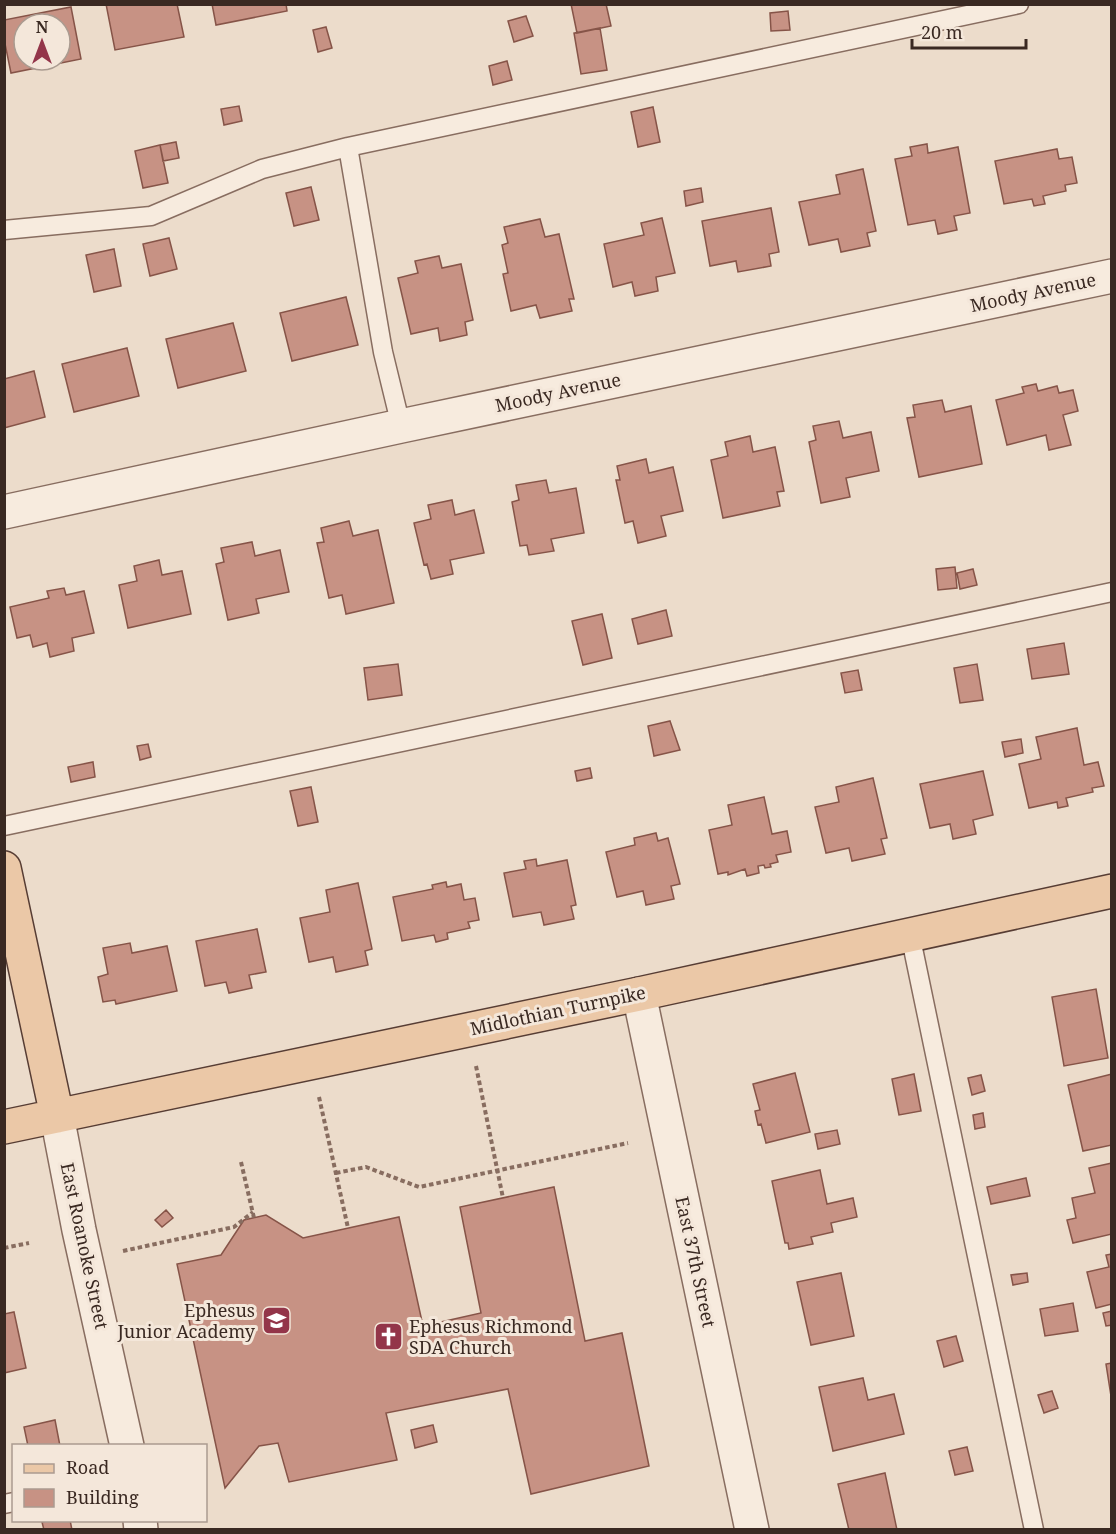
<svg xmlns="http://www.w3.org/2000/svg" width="1116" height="1534" viewBox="0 0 1116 1534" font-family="'Noto Serif',serif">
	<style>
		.building { fill: #c79284; stroke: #865448; stroke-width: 1.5; fill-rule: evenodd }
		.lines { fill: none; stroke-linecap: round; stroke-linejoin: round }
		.lane-casing { stroke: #886d60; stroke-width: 21 }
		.street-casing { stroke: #886d60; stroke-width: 36 }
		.primary-casing { stroke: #573d34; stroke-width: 36 }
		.path { stroke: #886d60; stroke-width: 4; stroke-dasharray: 4.5 3; stroke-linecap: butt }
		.lane { stroke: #f7ebde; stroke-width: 18 }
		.street { stroke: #f7ebde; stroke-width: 33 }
		.primary { stroke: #ebc8a7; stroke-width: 33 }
		.labels { text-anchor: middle; stroke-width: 6; stroke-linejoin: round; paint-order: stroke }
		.street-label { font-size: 18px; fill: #3a2922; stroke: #f4e7da }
		.poi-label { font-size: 18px; fill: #3a2922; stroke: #f4e7da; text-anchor: end }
	</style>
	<rect width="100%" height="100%" fill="#ecdccb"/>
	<path class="building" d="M106,4H177L184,37L115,50Z
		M212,4H286L287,11L216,25Z
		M571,4H606L611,26L577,33Z
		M71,7L81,59L11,73L4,39V20ZM24,24H60V60H24Z
		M788,11L790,30L771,31L770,13Z
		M526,16L533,36L514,42L508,21Z
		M326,27L332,48L318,52L313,30Z
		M600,28L607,70L581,74L574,33Z
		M507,61L512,80L493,85L489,66Z
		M239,106L242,121L224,125L221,109Z
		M653,107L660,142L638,147L631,112Z
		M176,142L179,158L163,161L160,145Z
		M927,144L928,153L958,147L970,213L954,216L957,230L938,234L935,220L908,225L895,159L912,156L910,147Z
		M160,145L168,183L143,188L135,151Z
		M1057,149L1059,159L1072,157L1077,183L1065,185L1066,191L1043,196L1045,204L1034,206L1032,199L1004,204L995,161Z
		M863,169L876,231L867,233L870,246L841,252L838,239L809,245L799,202L840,194L836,175Z
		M311,187L319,220L294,226L286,193Z
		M701,188L703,202L686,206L684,191Z
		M771,208L779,252L769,254L771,266L738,272L736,261L710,266L702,221Z
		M662,218L675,273L656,277L658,291L635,296L632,282L613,287L604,244L644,235L641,223Z
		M540,219L545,237L559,234L574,299H569L572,311L540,318L536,305L511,311L503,274L508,273L502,245L508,243L504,227Z
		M169,238L177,269L150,276L143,244Z
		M114,249L121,286L94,292L86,255Z
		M439,256L442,268L461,264L473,320L465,322L467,335L440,341L438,328L411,334L398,278L418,273L415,261Z
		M346,297L358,345L292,361L280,313Z
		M233,323L246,371L178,388L166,339Z
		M127,348L139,396L74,412L62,364Z
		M34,371L45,417L4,428V379Z
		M1036,384L1038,391L1057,386L1059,393L1073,390L1078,411L1063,415L1071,445L1049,450L1046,435L1007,445L996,400L1024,393L1022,387Z
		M942,400L945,412L971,406L982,464L919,477L907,418L915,417L913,405Z
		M839,421L843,438L871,432L879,471L846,478L850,497L821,503L809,442L816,440L813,426Z
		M750,436L753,452L775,447L784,491L777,492L780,506L723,518L711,460L728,456L725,442Z
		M646,459L649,473L673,467L683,511L661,516L666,536L638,543L633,521L625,523L616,480H620L617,466Z
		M546,480L549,493L576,488L584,533L551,539L554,551L529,555L527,545L520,546L512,502L519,500L516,485Z
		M452,500L455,515L474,510L484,553L450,560L453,574L431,579L427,564L424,565L414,523L431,519L428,505Z
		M349,521L353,536L378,530L394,603L346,614L342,595L329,598L317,543L324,542L321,528Z
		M252,542L255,556L280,550L289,592L256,599L259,613L228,620L216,564L224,562L221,548Z
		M159,560L162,575L182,571L191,614L128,628L119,585L137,581L134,566Z
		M955,567L957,588L938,590L936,569Z
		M973,569L977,585L960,589L957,573Z
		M64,588L66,595L84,591L94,633L72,638L74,651L50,657L47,643L33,647L30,635L17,638L10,607L49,598L47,591Z
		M666,610L672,636L638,644L632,619Z
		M602,614L612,658L583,665L572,621Z
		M1064,643L1069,674L1032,679L1027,649Z
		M398,664L402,695L368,700L364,668Z
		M977,664L983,700L960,703L954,668Z
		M858,670L862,690L845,693L841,673Z
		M670,721L680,750L654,756L648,726Z
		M1077,728L1084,765L1098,762L1104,786L1092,788L1093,792L1066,798L1068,806L1058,808L1057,802L1029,808L1019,764L1041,759L1036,737Z
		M1021,739L1023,753L1005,757L1002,742Z
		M148,744L151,757L140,760L137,746Z
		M93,762L95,777L71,782L68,767Z
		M590,768L592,778L577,781L575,771Z
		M983,771L993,815L973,820L976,834L953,839L950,824L930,828L920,784Z
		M873,778L887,838L881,839L885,854L852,861L849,848L826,853L815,807L839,802L836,787Z
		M311,787L318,822L298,826L290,791Z
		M764,797L772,834L787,831L791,852L776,855L778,862L770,864L771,867L765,868L764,865L758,866L759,873L747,876L745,869L728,875V872L718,874L709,830L732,825L728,805Z
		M656,833L658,841L668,838L680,884L671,886L674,899L646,905L643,891L617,897L606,852L635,845L634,838Z
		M536,859L537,866L567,860L576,905L571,906L574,919L544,925L541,912L513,917L504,873L526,869L524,861Z
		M446,882L447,887L461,884L464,900L475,898L479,920L468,922L470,928L447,933L448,939L436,942L434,935L402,941L393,897L433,889L432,885Z
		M358,883L372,949L365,951L368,965L336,972L333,957L309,962L300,918L330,912L326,890Z
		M257,929L266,972L249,975L252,988L229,993L226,982L205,986L196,941Z
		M130,943L132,953L167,946L177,991L116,1004L115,1000L103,1002L98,977L108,974L103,948Z
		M1096,989L1108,1058L1064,1066L1052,997Z
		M795,1073L810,1132L766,1143L761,1124L758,1125L755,1111L760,1110L753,1084Z
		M914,1074L921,1111L899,1115L892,1079Z
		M1112,1074V1145L1083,1151L1068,1085Z
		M981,1075L985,1091L972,1095L968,1078Z
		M983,1113L985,1127L975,1129L973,1115Z
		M837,1130L840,1144L818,1149L815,1134Z
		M1112,1163V1234L1073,1243L1067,1220L1076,1218L1072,1198L1095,1193L1089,1168Z
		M820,1170L827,1204L853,1198L857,1217L831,1223L833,1232L811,1237L813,1244L789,1249L788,1243H785L772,1181Z
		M1026,1178L1030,1196L991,1204L987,1187Z
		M554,1187L585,1341L622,1333L649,1466L531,1494L508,1389L386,1413L397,1460L289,1482L278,1443L259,1446L225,1488L177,1264L221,1255L244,1220L266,1215L303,1238L399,1217L423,1326L481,1313L460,1207Z
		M166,1210L173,1218L162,1227L155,1220Z
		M1112,1254V1304L1096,1308L1087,1272L1109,1267L1106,1255Z
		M841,1273L854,1336L811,1345L797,1282Z
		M1027,1273L1028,1282L1013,1285L1011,1275Z
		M1073,1303L1078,1331L1045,1336L1040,1309Z
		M1112,1311V1325L1106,1326L1103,1313Z
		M14,1312L26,1368L4,1373V1314Z
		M956,1336L963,1361L944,1367L937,1341Z
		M1112,1363V1396H1111L1106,1364Z
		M863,1378L868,1400L894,1394L904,1434L833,1451L819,1387Z
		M1052,1391L1058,1408L1044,1413L1038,1395Z
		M55,1420L60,1446H28L24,1427Z
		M433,1425L437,1442L415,1448L411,1430Z
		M967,1447L973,1471L955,1475L949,1451Z
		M885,1473L897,1530H849L838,1484Z
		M50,1520H70L72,1530H44L42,1522Z"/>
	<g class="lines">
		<defs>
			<path id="lane" d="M348,147L383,352L401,426
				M4,230L151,216L262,169L348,147L1019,4
				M4,826L1112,592
				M910,934L1034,1530
				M4,1504L14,1502"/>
			<path id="street" d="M4,512L401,426L1112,276
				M639,994L752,1530
				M57,1116L79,1230L127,1446
				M140,1520L141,1530"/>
			<path id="primary" d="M4,868L57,1116
				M4,1127L639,994L1112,891"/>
		</defs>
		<use href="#lane" class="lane-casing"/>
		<use href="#street" class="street-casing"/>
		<use href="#primary" class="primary-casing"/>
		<path class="path" d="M476,1066L503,1198
			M319,1097L348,1228
			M241,1162L254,1218
			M336,1173L366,1167L419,1187L628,1143
			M4,1248L29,1243
			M123,1251L234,1227L253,1212"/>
		<use href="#lane" class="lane"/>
		<use href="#street" class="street"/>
		<use href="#primary" class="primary"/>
	</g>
	<defs>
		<symbol id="school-square" viewBox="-11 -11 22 22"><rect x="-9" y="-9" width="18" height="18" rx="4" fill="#933549" stroke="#f4e7da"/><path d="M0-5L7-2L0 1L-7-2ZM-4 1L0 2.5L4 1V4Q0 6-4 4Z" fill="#fff"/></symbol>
		<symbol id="church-square" viewBox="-11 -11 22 22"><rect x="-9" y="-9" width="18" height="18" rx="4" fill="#933549" stroke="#f4e7da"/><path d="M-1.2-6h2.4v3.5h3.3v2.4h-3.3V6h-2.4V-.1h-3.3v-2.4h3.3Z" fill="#fff"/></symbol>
	</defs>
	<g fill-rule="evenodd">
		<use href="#school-square" x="260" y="1304" width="33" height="33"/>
		<use href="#church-square" x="372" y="1320" width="33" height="33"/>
	</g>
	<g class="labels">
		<g class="street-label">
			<text transform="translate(1033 293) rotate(-12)" y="6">Moody Avenue</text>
			<text transform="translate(558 393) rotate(-12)" y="6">Moody Avenue</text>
			<text transform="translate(558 1011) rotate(-12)" y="6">Midlothian Turnpike</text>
			<text transform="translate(84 1246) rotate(78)" y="6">East Roanoke Street</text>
			<text transform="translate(695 1262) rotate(78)" y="6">East 37th Street</text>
		</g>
		<g class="poi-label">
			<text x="255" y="1317">Ephesus<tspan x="255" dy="21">Junior Academy</tspan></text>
			<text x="409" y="1333" text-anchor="start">Ephesus Richmond<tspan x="409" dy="21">SDA Church</tspan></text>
		</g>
	</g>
	<rect width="1116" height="1534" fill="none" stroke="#3a2922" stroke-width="12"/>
	<rect x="12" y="1444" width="195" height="78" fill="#f4e7da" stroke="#aa9b90" stroke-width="1.5"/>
	<rect x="24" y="1464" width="30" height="9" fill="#ebc8a7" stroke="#aa9b90" stroke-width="1.5"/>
	<text x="66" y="1474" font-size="18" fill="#3a2922">Road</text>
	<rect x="24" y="1489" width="30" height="18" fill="#c79284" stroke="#aa9b90" stroke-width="1.5"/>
	<text x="66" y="1504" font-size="18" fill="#3a2922">Building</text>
	<g transform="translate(42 42)"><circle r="28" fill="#f4e7da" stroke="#aa9b90" stroke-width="1.5"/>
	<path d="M0-4.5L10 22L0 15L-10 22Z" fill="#933549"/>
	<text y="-9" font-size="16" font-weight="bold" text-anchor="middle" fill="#3a2922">N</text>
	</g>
	<path d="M912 39v9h114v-9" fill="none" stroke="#3a2922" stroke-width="3"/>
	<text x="921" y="39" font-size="18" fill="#3a2922" stroke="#f4e7da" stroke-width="4.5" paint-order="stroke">20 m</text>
</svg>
